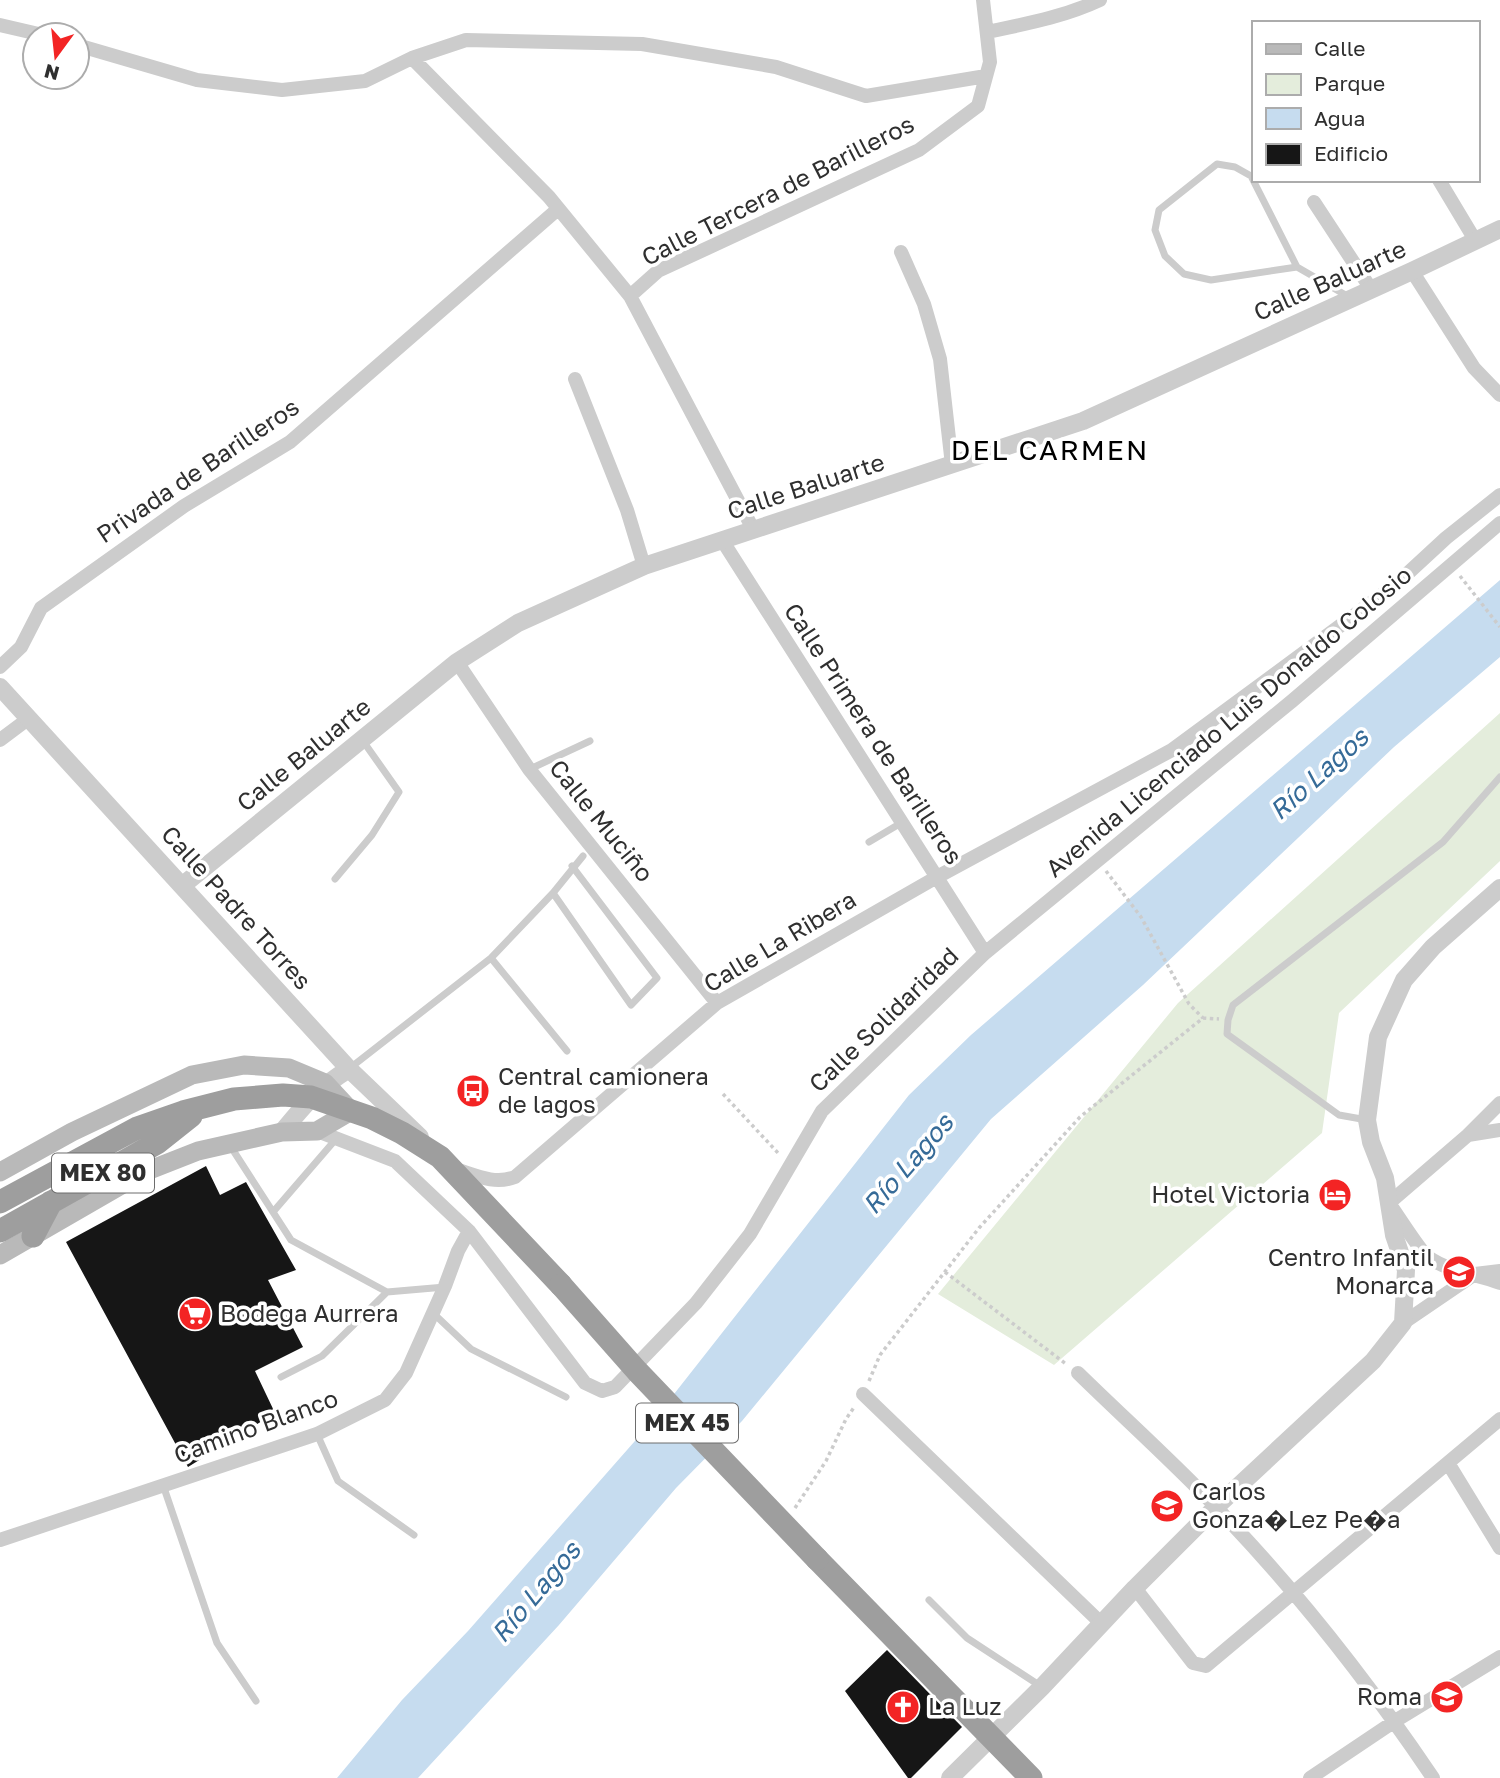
<svg xmlns="http://www.w3.org/2000/svg" width="1500" height="1778" viewBox="0 0 1500 1778" font-family="'Golos Text',sans-serif">
	<style>
		.green { fill: #e4eddc }
		.water { fill: #c6dcef }
		.building { fill: #161616 }
		.lines { fill: none; stroke-linecap: round; stroke-linejoin: round }
		.path { stroke: #ccc; stroke-width: 3.5; stroke-dasharray: 3.5 3.5; stroke-linecap: butt }
		.service { stroke: #ccc; stroke-width: 7 }
		.minor { stroke: #ccc; stroke-width: 14 }
		.tertiary { stroke: #ccc; stroke-width: 18 }
		.secondary { stroke: #b9b9b9; stroke-width: 19 }
		.trunk { stroke: #9e9e9e; stroke-width: 23 }
		.trunk-bridge { stroke: #9e9e9e; stroke-width: 23 }
		.labels { text-anchor: middle; stroke-width: 7; stroke-linejoin: round; paint-order: stroke }
		.shield { fill: #fff; stroke: #6d6d6d; stroke-width: 2 }
		.shield-label { font-size: 23px; font-weight: bold; fill: #2f2f2f }
		.street-label { font-size: 24px; fill: #2f2f2f; stroke: #fff }
		.poi-label { font-size: 24px; fill: #2f2f2f; stroke: #fff; text-anchor: start }
		.water-label { font-size: 26px; font-style: italic; fill: #366b98; stroke: #fff }
		.quarter-label { font-size: 28px; letter-spacing: 2px; fill: #000; stroke: #fff }
	</style>
	<rect width="100%" height="100%" fill="#fff"/>
	<path class="green" d="M1500,713V861L1339,1013L1322,1133L1054,1365L938,1294L1178,1003Z"/>
	<path class="water" d="M1500,580V657L1394,747L1143,985L991,1119L742,1421L676,1488L559,1625L418,1778H337L402,1700L468,1631L656,1417L909,1095L971,1035Z"/>
	<path class="building" d="M206,1166L220,1195L246,1182L296,1270L268,1280L303,1347L255,1371L275,1413L188,1467L66,1242Z
		M887,1650L962,1727L911,1778H908L845,1691Z"/>
	<g class="lines">
		<path class="path" d="M1460,576L1500,627
			M1106,871L1141,917L1189,1004L1203,1018
			M723,1094L779,1154
			M945,1272L1066,1364
			M869,1381L880,1355L979,1228L1080,1117L1203,1018L1219,1019
			M795,1508L826,1461L846,1419L855,1406"/>
		<path class="service" d="M1297,267L1251,176L1235,167L1217,164L1159,210L1155,230L1165,256L1184,274L1211,280L1297,267L1349,297
			M530,769L590,741
			M869,842L901,823
			M572,866L657,978L631,1005L553,893L583,856
			M335,879L372,835L399,792L363,741
			M491,958L567,1051
			M350,1068L491,958L553,893
			M1367,1120L1339,1115L1227,1034L1228,1020L1233,1005L1443,842L1500,777
			M231,1147L291,1240L387,1292
			M273,1212L336,1139
			M433,1313L471,1349L566,1397
			M281,1377L322,1356L387,1292L445,1287
			M317,1434L338,1481L414,1535
			M163,1485L217,1643L256,1701
			M929,1600L967,1638L1042,1687"/>
		<path class="minor" d="M0,25L43,35
			M987,32C1025,24 1064,17 1100,0
			M77,45L197,80L282,90L365,81L412,58L466,40L642,44L776,67L866,96L986,76
			M412,58L549,197L630,296L753,529
			M1439,180L1475,240
			M1314,202L1371,289
			M901,252L924,304L940,359L952,465
			M1412,271L1474,368L1500,395
			M630,296L658,271L919,150L978,106L990,62L983,0
			M575,379L627,510L644,566
			M722,540L985,953
			M457,662L529,769L717,1003
			M0,667L21,647L41,608L184,506L290,442L558,209
			M0,740L28,719
			M1500,1103L1468,1135L1389,1203C1397,1214 1420,1251 1428,1257C1449,1272 1476,1274 1500,1283
			M317,1131L395,1161L469,1231L585,1383L602,1391L615,1387L696,1303L750,1234L822,1111L985,953L1292,701L1500,523
			M1468,1135L1500,1130
			M455,1169C475,1175 494,1185 515,1177L717,1003L937,877L1172,750L1394,586L1446,538L1500,495
			M1403,1323L1475,1274L1500,1271
			M1078,1373C1124,1418 1172,1461 1216,1507C1295,1589 1369,1683 1433,1778
			M863,1394L1102,1624
			M1448,1463L1500,1548
			M0,1540L317,1434L385,1400L406,1373L445,1286L458,1251L469,1231
			M1135,1588L1193,1663L1206,1666L1500,1419
			M1310,1778L1395,1721L1500,1657"/>
		<path class="tertiary" d="M0,687L349,1069L420,1137
			M183,885L457,662L518,623L644,566L1083,421L1412,271L1500,229
			M282,1132C305,1104 318,1088 349,1069
			M950,1778L1042,1687L1135,1588L1216,1507L1373,1361L1403,1323L1406,1270L1394,1235L1385,1178L1371,1142L1367,1120L1378,1037L1404,980L1433,947L1500,888"/>
		<path class="secondary" d="M0,1172L72,1132L192,1075L244,1065L289,1068L325,1083L351,1111L317,1131L282,1132L198,1151L142,1173L0,1255"/>
		<path class="trunk" d="M0,1202L137,1128L183,1112L234,1099L283,1095L311,1097L372,1118L402,1133L440,1157L561,1285
			M0,1231L157,1143L191,1116
			M33,1236L51,1202
			M817,1559L1031,1778"/>
		<path class="trunk-bridge" d="M561,1285L637,1371L817,1559"/>
	</g>
	<defs>
		<symbol id="bus-disc" viewBox="-11 -11 22 22"><circle r="9.5" fill="#f32424" stroke="#fff"/><path d="M-5-6H5V4H4V6H2V4H-2V6H-4V4H-5ZM-3.5-4V0h7V-4ZM-3.5 1.2v1.5H-2V1.2ZM2 1.2v1.5H3.5V1.2Z" fill="#fff"/></symbol>
		<symbol id="hotel-disc" viewBox="-11 -11 22 22"><circle r="9.5" fill="#f32424" stroke="#fff"/><path d="M-6-4.5h1.5V1H6V5H4.5V3h-9V5H-6ZM-4 0a1.8 1.8 0 1 1 3.6 0ZM.5 0V-2.5h3Q6-2.5 6 0Z" fill="#fff"/></symbol>
		<symbol id="school-disc" viewBox="-11 -11 22 22"><circle r="9.5" fill="#f32424" stroke="#fff"/><path d="M0-5L7-2L0 1L-7-2ZM-4 1L0 2.5L4 1V4Q0 6-4 4Z" fill="#fff"/></symbol>
		<symbol id="supermarket-disc" viewBox="-11 -11 22 22"><circle r="9.5" fill="#f32424" stroke="#fff"/><path d="M-6-5.5h2.5l.6 2H6L4.5 2H-2.5L-4.4-4H-6ZM-1.5 3.2a1.3 1.3 0 1 0 .1 0ZM3 3.2a1.3 1.3 0 1 0 .1 0Z" fill="#fff"/></symbol>
		<symbol id="church-disc" viewBox="-11 -11 22 22"><circle r="9.5" fill="#f32424" stroke="#fff"/><path d="M-1.2-6h2.4v3.5h3.3v2.4h-3.3V6h-2.4V-.1h-3.3v-2.4h3.3Z" fill="#fff"/></symbol>
	</defs>
	<g fill-rule="evenodd">
		<use href="#bus-disc" x="454" y="1072" width="38" height="38"/>
		<use href="#hotel-disc" x="1316" y="1176" width="38" height="38"/>
		<use href="#school-disc" x="1440" y="1253" width="38" height="38"/>
		<use href="#supermarket-disc" x="176" y="1295" width="38" height="38"/>
		<use href="#school-disc" x="1148" y="1487" width="38" height="38"/>
		<use href="#school-disc" x="1428" y="1678" width="38" height="38"/>
		<use href="#church-disc" x="884" y="1688" width="38" height="38"/>
	</g>
	<g class="labels">
		<g class="shield">
			<rect x="52" y="1153.5" width="102" height="39" rx="5"/>
			<rect x="636" y="1403.5" width="102" height="39" rx="5"/>
		</g>
		<g class="shield-label">
			<text x="103" y="1181">MEX 80</text>
			<text x="687" y="1431">MEX 45</text>
		</g>
		<g class="street-label">
			<text transform="translate(778 191) rotate(-27)" y="8">Calle Tercera de Barilleros</text>
			<text transform="translate(1330 281) rotate(-24)" y="8">Calle Baluarte</text>
			<text transform="translate(198 471) rotate(-34)" y="8">Privada de Barilleros</text>
			<text transform="translate(806 487) rotate(-18)" y="8">Calle Baluarte</text>
			<text transform="translate(1229 722) rotate(-40)" y="8">Avenida Licenciado Luis Donaldo Colosio</text>
			<text transform="translate(873 734) rotate(57)" y="8">Calle Primera de Barilleros</text>
			<text transform="translate(304 755) rotate(-39)" y="8">Calle Baluarte</text>
			<text transform="translate(601 821) rotate(51)" y="8">Calle Muciño</text>
			<text transform="translate(236 908) rotate(48)" y="8">Calle Padre Torres</text>
			<text transform="translate(780 942) rotate(-31)" y="8">Calle La Ribera</text>
			<text transform="translate(884 1020) rotate(-44)" y="8">Calle Solidaridad</text>
			<text transform="translate(256 1427) rotate(-20)" y="8">Camino Blanco</text>
		</g>
		<g class="poi-label">
			<text x="498" y="1085">Central camionera<tspan x="498" dy="28">de lagos</tspan></text>
			<text x="1310" y="1203" text-anchor="end">Hotel Victoria</text>
			<text x="1434" y="1266" text-anchor="end">Centro Infantil<tspan x="1434" dy="28">Monarca</tspan></text>
			<text x="220" y="1322">Bodega Aurrera</text>
			<text x="1192" y="1500">Carlos<tspan x="1192" dy="28">Gonza�Lez Pe�a</tspan></text>
			<text x="1422" y="1705" text-anchor="end">Roma</text>
			<text x="928" y="1715">La Luz</text>
		</g>
		<g class="water-label">
			<text transform="translate(1319 774) rotate(-42)" y="9">Río Lagos</text>
			<text transform="translate(908 1164) rotate(-49)" y="9">Río Lagos</text>
			<text transform="translate(536 1592) rotate(-50)" y="9">Río Lagos</text>
		</g>
		<g class="quarter-label">
			<text x="1050" y="460">DEL CARMEN</text>
		</g>
	</g>
	<rect x="1252" y="21" width="228" height="161" fill="#ffffff" stroke="#acacac" stroke-width="2"/>
	<rect x="1266" y="44" width="35" height="10" fill="#b9b9b9" stroke="#acacac" stroke-width="2"/>
	<text x="1314" y="56" font-size="21" fill="#2f2f2f">Calle</text>
	<rect x="1266" y="74" width="35" height="21" fill="#e4eddc" stroke="#acacac" stroke-width="2"/>
	<text x="1314" y="91" font-size="21" fill="#2f2f2f">Parque</text>
	<rect x="1266" y="108" width="35" height="21" fill="#c6dcef" stroke="#acacac" stroke-width="2"/>
	<text x="1314" y="126" font-size="21" fill="#2f2f2f">Agua</text>
	<rect x="1266" y="144" width="35" height="21" fill="#161616" stroke="#acacac" stroke-width="2"/>
	<text x="1314" y="161" font-size="21" fill="#2f2f2f">Edificio</text>
	<g transform="translate(56 56) rotate(195)"><circle r="33" fill="#ffffff" stroke="#acacac" stroke-width="2"/>
	<path d="M0-5L12 26L0 18L-12 26Z" fill="#f32424"/>
	<text y="-10" font-size="19" font-weight="bold" text-anchor="middle" fill="#2f2f2f">N</text>
	</g>
</svg>
